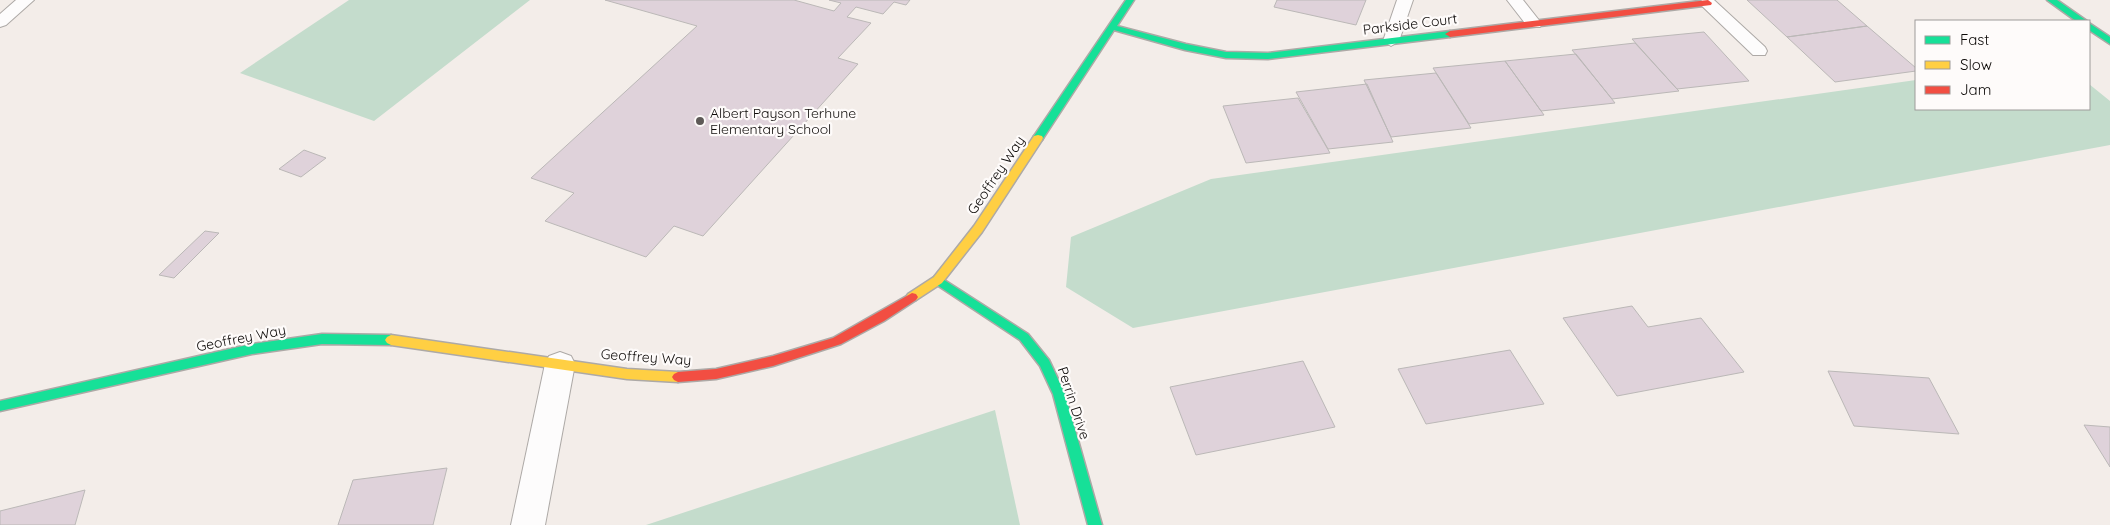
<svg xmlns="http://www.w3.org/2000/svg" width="2110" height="525" viewBox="0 0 2110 525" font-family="Quicksand,sans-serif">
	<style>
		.green { fill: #c4dccc }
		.building { fill: #dfd2da; stroke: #bbb8b7 }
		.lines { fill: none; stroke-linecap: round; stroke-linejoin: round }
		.lane-casing { stroke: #ada9a6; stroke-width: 2 }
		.street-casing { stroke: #ada9a6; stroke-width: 2 }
		.fast-casing { stroke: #ada9a6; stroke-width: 3 }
		.slow-casing { stroke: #ada9a6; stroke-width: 3 }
		.jam-casing { stroke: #ada9a6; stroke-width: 3 }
		.lane { fill: #fdfcfc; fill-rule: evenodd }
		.street { fill: #fdfcfc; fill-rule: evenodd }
		.fast { fill: #16e098; fill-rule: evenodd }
		.slow { fill: #ffcf43; fill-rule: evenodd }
		.jam { fill: #f24e42; fill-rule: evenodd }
		.poi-dot { fill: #5e5a57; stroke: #fefbfa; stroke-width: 2 }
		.labels { text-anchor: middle; stroke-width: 4.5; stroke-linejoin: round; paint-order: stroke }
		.street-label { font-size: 14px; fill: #0e0b09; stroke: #fefbfa }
		.poi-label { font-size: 14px; fill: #0e0b09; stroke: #fefbfa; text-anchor: start }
	</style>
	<rect width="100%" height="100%" fill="#f3ede9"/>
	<path class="green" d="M349,0H530L374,121L240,73Z
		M1916,80V109H2089V84L2110,101V145L1133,328L1066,287L1071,237L1211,179Z
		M995,410L1020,525H646Z"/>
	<path class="building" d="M605,0H794L834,11L841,3L829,0H910L906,5L894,2L883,14L856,7L847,17L871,23L838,58L858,64L703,236L674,226L646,257L545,221L574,193L531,178L697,26Z
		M1277,0H1366L1356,25L1274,7Z
		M1747,0H1837L1867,26L1787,37Z
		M1867,26L1916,68V71L1835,82L1787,37Z
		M1704,32L1749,81L1677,89L1632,39Z
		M1635,43L1677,89L1679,91L1612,99L1572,50Z
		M1576,54L1615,103L1541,111L1505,61Z
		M1505,61L1544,115L1469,124L1433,68Z
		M1436,73L1471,128L1391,137L1364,80Z
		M1367,84L1393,142L1328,149L1296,92Z
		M1298,98L1330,153L1246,163L1223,106Z
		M304,150L326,158L301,177L279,169Z
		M205,231L219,233L174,278L159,275Z
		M1632,306L1648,327L1701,318L1744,372L1617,396L1563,318Z
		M1510,350L1544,404L1426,424L1398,369Z
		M1303,361L1335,427L1196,455L1170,387Z
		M1828,371L1929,378L1959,434L1854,426Z
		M2084,425L2110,427V467Z
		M447,468L433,525H338L353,480Z
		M85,490L75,525H0V511Z"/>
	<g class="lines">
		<defs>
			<path id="lane" d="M16,0H34L6,25L0,27V14Z
				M1397,0H1413L1399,41L1391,46L1383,41Z
				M1507,0H1523L1542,24L1540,27H1528Z
				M1702,0H1714L1765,47L1767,51L1765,55H1753L1702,6L1700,3Z"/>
			<path id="street" d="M560,352L571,356L575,364L545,525H511L545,364L549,356Z"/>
			<path id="fast" d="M1126,0H1134L1117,26L1186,44L1226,52L1268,53L1450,31L1455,34L1450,37L1268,59L1226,58L1185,50L1114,30L1042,140H1034L1033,138L1034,136Z
				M2047,0H2057L2087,21H2076Z
				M2089,23L2110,37V44L2089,30Z
				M938,276L1028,334L1049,360L1065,394L1102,525H1088L1053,394L1040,366L1020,340L934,283L932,280L934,277Z
				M322,334L391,335L395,337L397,340L395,343L391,345L322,344L252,354L0,411V401L252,344Z"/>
			<path id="slow" d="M1038,135L1042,136L1043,138L1042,140L982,232L942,283L916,300H908L906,297L908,294L934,277L974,226L1034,136Z
				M391,335L627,369L678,372L682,374L684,377L682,380L678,382L627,379L391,345L387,343L385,340L387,337Z"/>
			<path id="jam" d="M1708,0L1712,3L1711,5L1450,37L1445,34L1450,31Z
				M912,293L916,294L918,297L916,300L884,321L841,344L773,366L716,379L678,382L674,380L672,377L674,374L678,372L716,369L773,356L833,338Z"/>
		</defs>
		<use href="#lane" class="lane-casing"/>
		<use href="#street" class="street-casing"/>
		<use href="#fast" class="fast-casing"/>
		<use href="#slow" class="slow-casing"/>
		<use href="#jam" class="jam-casing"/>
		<use href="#lane" class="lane"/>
		<use href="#street" class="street"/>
		<use href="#fast" class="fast"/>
		<use href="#slow" class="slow"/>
		<use href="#jam" class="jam"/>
	</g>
	<circle class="poi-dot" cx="700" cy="121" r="5"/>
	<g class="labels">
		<g class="street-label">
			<text transform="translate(1410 24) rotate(-7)" y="5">Parkside Court</text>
			<text transform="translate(996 175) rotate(-56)" y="5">Geoffrey Way</text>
			<text transform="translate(241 338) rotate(-11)" y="5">Geoffrey Way</text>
			<text transform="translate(646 357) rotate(4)" y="5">Geoffrey Way</text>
			<text transform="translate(1074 403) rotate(72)" y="5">Perrin Drive</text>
		</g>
		<g class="poi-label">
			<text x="710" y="118">Albert Payson Terhune<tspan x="710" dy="16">Elementary School</tspan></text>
		</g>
	</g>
	<rect x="1915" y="20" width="175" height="90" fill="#fefbfa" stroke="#9e9b9a"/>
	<rect x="1925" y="36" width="25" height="8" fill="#16e098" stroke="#9e9b9a"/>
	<text x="1960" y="45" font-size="15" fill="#0e0b09">Fast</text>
	<rect x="1925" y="61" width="25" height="8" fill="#ffcf43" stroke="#9e9b9a"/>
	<text x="1960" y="70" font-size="15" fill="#0e0b09">Slow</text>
	<rect x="1925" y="86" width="25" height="8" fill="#f24e42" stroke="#9e9b9a"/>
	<text x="1960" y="95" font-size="15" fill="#0e0b09">Jam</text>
</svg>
